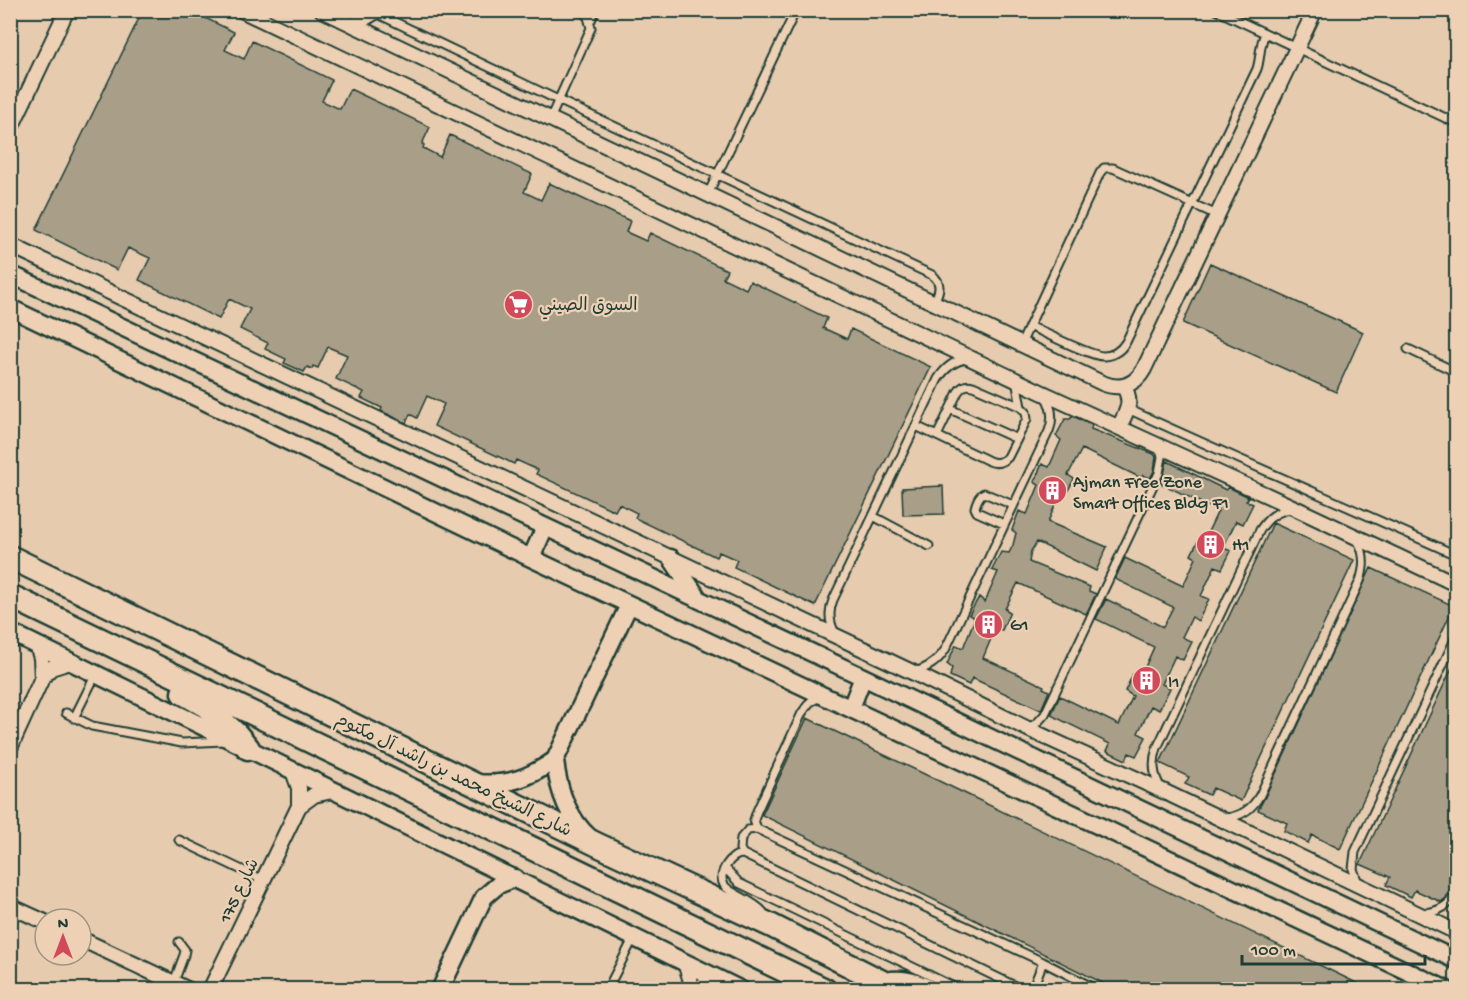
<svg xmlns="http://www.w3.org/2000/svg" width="1467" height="1000" viewBox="0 0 1467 1000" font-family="'Gochi Hand','Playpen Sans Arabic',sans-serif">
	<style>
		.building { fill: #a99f89; stroke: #1f3d34; stroke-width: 1.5 }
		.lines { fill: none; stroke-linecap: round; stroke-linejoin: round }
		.service-casing { stroke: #1f3d34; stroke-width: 11 }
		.minor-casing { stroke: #1f3d34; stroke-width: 18 }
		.tertiary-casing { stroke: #1f3d34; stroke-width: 21 }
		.trunk-casing { stroke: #1f3d34; stroke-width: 27 }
		.service { stroke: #eed1b4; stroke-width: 7 }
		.minor { stroke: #eed1b4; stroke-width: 14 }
		.tertiary { stroke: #eed1b4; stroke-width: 16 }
		.trunk { stroke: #eed1b4; stroke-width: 22 }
		.labels { text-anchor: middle; stroke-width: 4.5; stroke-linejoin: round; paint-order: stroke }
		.poi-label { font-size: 18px; fill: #1f3d34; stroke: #eed1b4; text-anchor: start }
		.street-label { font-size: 18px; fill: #1f3d34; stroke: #eed1b4 }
	</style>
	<rect width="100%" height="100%" fill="#e6cbaf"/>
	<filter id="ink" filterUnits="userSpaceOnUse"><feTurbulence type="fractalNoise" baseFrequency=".0167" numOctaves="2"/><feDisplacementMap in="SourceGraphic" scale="12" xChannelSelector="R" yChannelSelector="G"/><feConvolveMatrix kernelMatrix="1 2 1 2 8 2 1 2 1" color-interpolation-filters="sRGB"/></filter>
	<g filter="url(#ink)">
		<path class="building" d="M143,10H189L234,32L225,50L244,59L252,41L332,80L322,101L340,109L350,89L430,127L422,144L424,145L423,148L440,157L450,135L532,174L524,192L541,200L549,183L630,221L626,232L646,241L650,233L727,270L723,278L746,289L750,281L827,318L823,328L847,339L851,329L931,367L815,606L734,567L737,560L719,552L716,557L635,518L637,513L619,504L615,511L536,474L538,470L516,460L514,464L434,426L444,404L427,396L417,418L410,414L406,423L381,411L382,408L361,398L364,392L336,379L347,355L328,347L318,368L313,366L312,369L307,367L304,372L284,363L286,359L265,349L268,343L240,329L250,309L229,299L219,319L139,280L150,258L128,248L117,270L36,230Z
			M1210,263L1363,332L1336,392L1183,323Z
			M1073,416L1092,425L1091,429L1154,454L1156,457L1154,471L1150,478L1143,475L1141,478L1082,449L1068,475L1074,479L1064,498L1059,496L1048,522L1107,547L1096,571L1037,542L1031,551L1029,562L1090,587L1089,591L1096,594L1086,614L1018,583L1005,609L1010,612L1002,630L995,629L983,658L1044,686L1043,688L1049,691L1041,710L972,678L969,685L950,676L952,668L947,664L956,645L963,648L975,618L969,615L979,597L985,602L998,572L992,570L1001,552L1009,553L1013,545L1016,533L1012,530L1019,511L1027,514L1039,485L1034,482L1042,464L1049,467L1061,440L1056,436L1065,419H1070Z
			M1167,461L1226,490L1228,487L1249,497L1246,501L1253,504L1243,524L1236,521L1223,548L1231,551L1222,569L1215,566L1201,596L1209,599L1198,621L1192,617L1182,637L1192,642L1183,660L1175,656L1162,684L1170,688L1159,710L1151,706L1138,733L1146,737L1136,756L1129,753L1126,760L1107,751L1110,744L1051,715L1060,696L1119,725L1133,696L1125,691L1133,674L1140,678L1154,647L1096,619L1106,599L1163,627L1173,607L1115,579L1125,558L1183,586L1196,558L1191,555L1200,537L1204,540L1218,511L1160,483L1164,474Z
			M943,486L944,514L903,515L902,488Z
			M1273,523L1354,560L1241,801L1213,788L1209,795L1185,784L1189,777L1160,763Z
			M1371,568L1454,606L1340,849L1312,835L1308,843L1284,831L1287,823L1258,810L1265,797Z
			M1456,659V875L1446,898L1441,902L1415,890L1411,897L1386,885L1390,877L1360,864Z
			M807,718L964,793L1371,990H1117L762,815Z"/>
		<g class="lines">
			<defs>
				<path id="service" d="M1216,10L1456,123
					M374,12L558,100L932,275C943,283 939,292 934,303
					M590,22L596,10
					M550,119L591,28L588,17L581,10
					M708,194L796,10
					M1029,326C1044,332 1090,356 1103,356C1114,356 1121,350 1126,342L1257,69C1261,57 1259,45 1265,34
					M1021,344L1100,173L1104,168H1113L1217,215
					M1408,349L1456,372
					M1016,380L1021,407L1026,412L1027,419L1008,457C1002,463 996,464 989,461L937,436L958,392C962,386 966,384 973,386L1021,407
					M950,409L1017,439
					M1128,409C1237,459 1347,506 1456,555
					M916,426L937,436
					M873,516L929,546
					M1004,524L977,512L975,508C976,503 979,495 984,493L1013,505
					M835,633C829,622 828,612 833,600L938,379C945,368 953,361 966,359
					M914,672C928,668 937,662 945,650L1049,431C1054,418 1052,407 1045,396
					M66,713L92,726L182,743L223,741
					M74,718L96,674
					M1029,728L1038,722L1045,714L1159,473L1162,457L1160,446
					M1161,788C1153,775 1152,763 1157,748L1260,530C1268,518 1276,511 1291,509
					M1226,818C1242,816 1252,809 1260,795L1360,581C1365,566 1365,554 1358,541
					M757,829L754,820L757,811L802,713L810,702L820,697
					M179,840L263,880
					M743,854L740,849L741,838L748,830L757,829L1043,962L1098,990
					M725,868L739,883L960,990
					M1358,883L1353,869L1355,852L1456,637
					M763,912C753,900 730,894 724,885C717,873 731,854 743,854L1023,990
					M1424,913C1438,912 1449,906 1456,894
					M174,982L184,955L185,950L179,942
					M609,986L633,939
					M1032,990L1043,962"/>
				<path id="minor" d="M241,10L1041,392L1297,509L1456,584
					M322,10L1102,383C1119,390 1135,386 1144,369L1315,10
					M355,26L360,21L375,12
					M10,130L67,10
					M10,245L912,672L1028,729L1165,792L1456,932
					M1119,427C1126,413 1134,401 1123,386
					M42,678L51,668L70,662
					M10,748L42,678L41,658L37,645
					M299,806L314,795L332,791
					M10,906L45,922
					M81,939L189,990
					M685,963L690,978L691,990
					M210,990L299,806V788L293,771
					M696,990L705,984L721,980"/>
				<path id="tertiary" d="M10,274L863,677L1456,960
					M10,308L531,558L1447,990
					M531,558L545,527
					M671,558L698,598
					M10,632L741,990
					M851,708L863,677
					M555,760C558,790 567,817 589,837
					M476,783C508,786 529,778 555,760L629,605
					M440,990L484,897L498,885L515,878"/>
				<path id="trunk" d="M10,557L598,845L770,925L898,990
					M10,596L825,990
					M183,693L206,706L237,735L248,748
					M886,984C901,981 912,984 926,990"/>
			</defs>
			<use href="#service" class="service-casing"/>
			<use href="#minor" class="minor-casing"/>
			<use href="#tertiary" class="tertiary-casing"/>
			<use href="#trunk" class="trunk-casing"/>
			<use href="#service" class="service"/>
			<use href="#minor" class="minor"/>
			<use href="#tertiary" class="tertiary"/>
			<use href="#trunk" class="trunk"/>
		</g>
	</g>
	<defs>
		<symbol id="supermarket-disc" viewBox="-11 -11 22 22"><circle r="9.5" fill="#d1495b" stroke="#eed1b4"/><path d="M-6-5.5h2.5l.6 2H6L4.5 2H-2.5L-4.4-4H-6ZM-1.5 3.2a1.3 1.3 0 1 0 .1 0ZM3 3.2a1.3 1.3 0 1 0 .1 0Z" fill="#fff"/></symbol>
		<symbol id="building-disc" viewBox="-11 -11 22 22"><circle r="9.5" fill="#d1495b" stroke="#eed1b4"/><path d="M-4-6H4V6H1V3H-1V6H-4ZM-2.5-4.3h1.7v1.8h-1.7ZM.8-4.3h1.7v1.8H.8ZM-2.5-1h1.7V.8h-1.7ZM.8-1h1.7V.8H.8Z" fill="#fff"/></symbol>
	</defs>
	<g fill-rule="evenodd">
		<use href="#supermarket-disc" x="502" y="288" width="33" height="33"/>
		<use href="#building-disc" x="1036" y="474" width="33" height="33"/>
		<use href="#building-disc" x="1194" y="528" width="33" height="33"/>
		<use href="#building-disc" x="972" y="608" width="33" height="33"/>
		<use href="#building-disc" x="1130" y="664" width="33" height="33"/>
	</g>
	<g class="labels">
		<g class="poi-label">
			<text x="539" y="310">السوق الصيني</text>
			<text x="1073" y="487">Ajman Free Zone<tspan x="1073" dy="21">Smart Offices Bldg F1</tspan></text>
			<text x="1232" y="550">H1</text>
			<text x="1010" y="630">G1</text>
			<text x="1168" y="687">I1</text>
		</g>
		<g class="street-label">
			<text transform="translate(454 774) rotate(26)" y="6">شارع الشيخ محمد بن راشد آل مكتوم</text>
			<text transform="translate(238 890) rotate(-64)" y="6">شارع 175</text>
		</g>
	</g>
	<rect width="1467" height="1000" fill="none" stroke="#eed1b4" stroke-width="36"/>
	<rect x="18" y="18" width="1431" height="964" fill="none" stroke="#1f3d34" stroke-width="2" filter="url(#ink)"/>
	<g transform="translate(63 937)"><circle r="28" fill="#eed1b4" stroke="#9b9681" stroke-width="1.5"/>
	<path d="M0-4.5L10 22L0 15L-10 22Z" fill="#d1495b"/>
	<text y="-9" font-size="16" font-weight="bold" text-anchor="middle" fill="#1f3d34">N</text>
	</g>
	<path d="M1242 955v9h183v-9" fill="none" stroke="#1f3d34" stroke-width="3"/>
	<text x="1251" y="955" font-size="18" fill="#1f3d34" stroke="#eed1b4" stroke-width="4.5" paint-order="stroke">100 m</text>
</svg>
